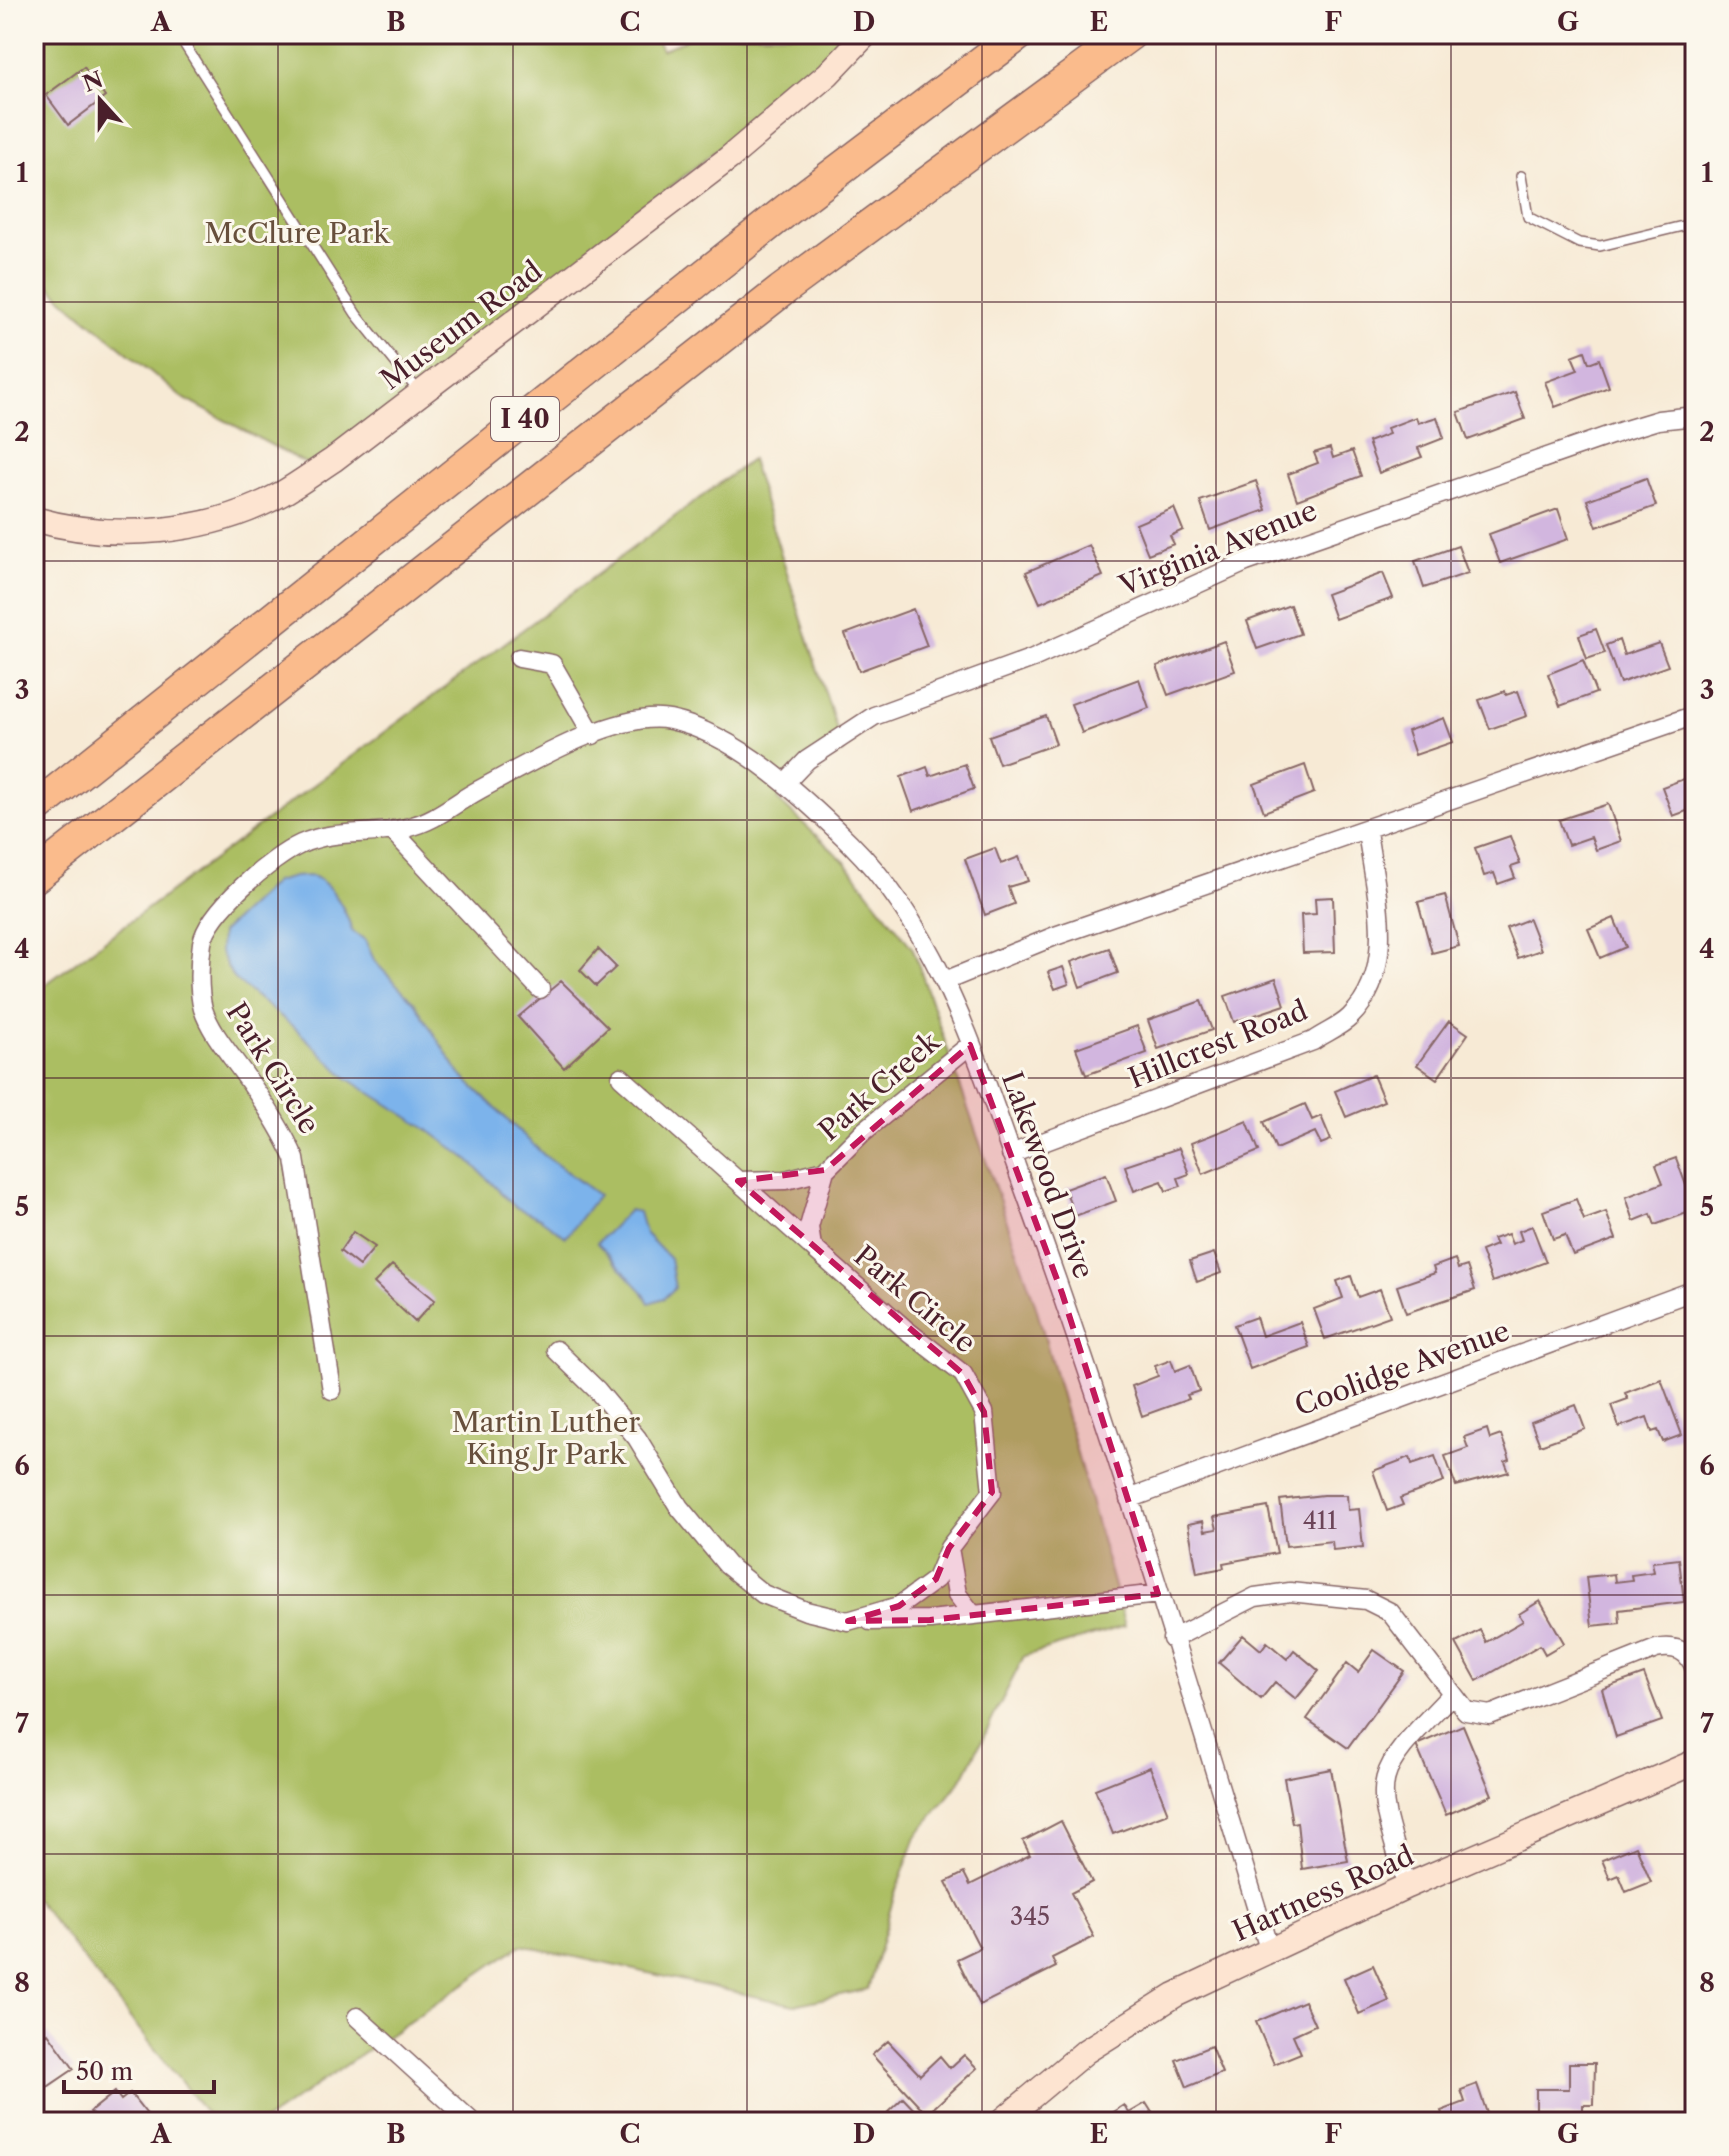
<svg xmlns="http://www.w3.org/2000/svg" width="1729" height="2156" viewBox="0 0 1729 2156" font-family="'Libre Caslon Text',serif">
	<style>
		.green { fill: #abbe62; stroke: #7a6e46; stroke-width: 2 }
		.water { fill: #7cb3eb; stroke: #63698b; stroke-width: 2 }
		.building { fill: #d2b6df }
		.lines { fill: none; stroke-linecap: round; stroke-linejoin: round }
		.lane-casing { stroke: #876666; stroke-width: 12 }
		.street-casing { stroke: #876666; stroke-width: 21 }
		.secondary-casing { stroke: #876666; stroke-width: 27 }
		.highway-casing { stroke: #876666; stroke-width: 35 }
		.lane { stroke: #fff; stroke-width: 9 }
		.street { stroke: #fff; stroke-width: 18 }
		.secondary { stroke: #fde4d1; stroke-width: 24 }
		.highway { stroke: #fabb8c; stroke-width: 32 }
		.marked { fill: #c2185b; fill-opacity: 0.2; stroke: #c2185b; stroke-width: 6; stroke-dasharray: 16 10; stroke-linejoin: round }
		.grid { fill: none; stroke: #4a1f2b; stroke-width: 2; stroke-opacity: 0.55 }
		.labels { text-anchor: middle; stroke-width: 6; stroke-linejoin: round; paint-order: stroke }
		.number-label { font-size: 24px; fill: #6c4558 }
		.shield { fill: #fbf7ec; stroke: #7f6065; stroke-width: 2 }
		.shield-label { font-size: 26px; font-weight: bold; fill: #4a1f2b }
		.park-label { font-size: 28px; fill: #674f3c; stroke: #fbf7ec }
		.street-label { font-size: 28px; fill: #4a1f2b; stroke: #fbf7ec }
		.neatline { fill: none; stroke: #4a1f2b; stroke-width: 3 }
		.grid-label { font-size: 26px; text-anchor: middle; font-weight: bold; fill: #4a1f2b }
	</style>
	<rect width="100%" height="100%" fill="#fbf7ec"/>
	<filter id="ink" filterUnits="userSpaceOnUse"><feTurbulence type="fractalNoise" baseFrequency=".0125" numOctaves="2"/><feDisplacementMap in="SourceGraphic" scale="16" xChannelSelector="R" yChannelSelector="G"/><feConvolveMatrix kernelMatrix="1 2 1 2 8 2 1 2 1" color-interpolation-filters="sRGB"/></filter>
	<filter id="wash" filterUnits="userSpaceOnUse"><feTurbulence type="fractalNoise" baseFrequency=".006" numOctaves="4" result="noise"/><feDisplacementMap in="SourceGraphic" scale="32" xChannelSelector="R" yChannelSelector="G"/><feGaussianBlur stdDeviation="1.8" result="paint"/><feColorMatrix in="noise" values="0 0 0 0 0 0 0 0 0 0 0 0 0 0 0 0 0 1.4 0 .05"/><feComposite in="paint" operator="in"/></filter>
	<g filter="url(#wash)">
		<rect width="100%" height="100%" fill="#f7ead5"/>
		<path class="green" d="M34,34H654L662,50L697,34H861L318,470L181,397L65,301L34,270Z
			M751,460L844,752L803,772L777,799L846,863L913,949L1036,1306L1125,1626L1024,1656L964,1776L916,1837L894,1896L868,1989L794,2005L521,1945L263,2122H213L34,1897V1424L40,1421L34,1403V993Z"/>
		<path class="water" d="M294,877C300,877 309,875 314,877C333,884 347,913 352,931L365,940L375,962L414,1002L459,1073L544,1155L598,1195L566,1237L540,1218L515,1207L469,1160L427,1129L347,1078L296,1029L233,978L220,952L221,933L275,882Z
			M629,1210L639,1212L645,1233L670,1259L675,1288L664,1298L649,1303L642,1291L597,1243Z"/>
		<g id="blocks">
			<path class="building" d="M84,67L105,97L68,125L46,95Z
				M1585,351L1589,363L1599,359L1609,387L1555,407L1545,382L1578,370L1572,356Z
				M1515,392L1525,419L1468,440L1458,412Z
				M1416,417L1418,423L1437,417L1444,438L1418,448L1422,457L1379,473L1368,442L1389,434L1387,428Z
				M1330,448L1333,458L1352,451L1361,476L1297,500L1288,474L1318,463L1314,453Z
				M1646,478L1656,506L1597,527L1587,500Z
				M1256,481L1266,510L1210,530L1200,501Z
				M1174,508L1183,530L1170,536L1174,544L1148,554L1136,524Z
				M1558,509L1568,539L1500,563L1489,534Z
				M1089,545L1103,576L1040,603L1026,572Z
				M1458,546L1468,573L1424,588L1415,561Z
				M1383,573L1393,598L1335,619L1326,594Z
				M1290,605L1300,634L1257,649L1247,621Z
				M913,609L927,646L859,671L845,634Z
				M1596,629L1605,653L1587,659L1579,635Z
				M1619,640L1624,655L1659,643L1668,666L1620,683L1606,645Z
				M1224,641L1235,671L1168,695L1157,666Z
				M1583,660L1596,693L1560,706L1548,674Z
				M1139,679L1149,708L1082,733L1071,704Z
				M1505,691L1506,695L1518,691L1527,716L1490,729L1479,700Z
				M1046,716L1056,744L999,764L989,736Z
				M1444,718L1453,742L1415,755L1407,731Z
				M965,764L974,789L913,811L901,777L927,767L930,776Z
				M1305,765L1314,793L1264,812L1254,784Z
				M1695,775V808L1673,816L1662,787Z
				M1608,804L1621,841L1596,850L1591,837L1568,845L1559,820Z
				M1510,836L1520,864L1511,867L1515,878L1498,884L1494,873L1484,876L1475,848Z
				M995,848L1001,864L1019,857L1028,881L1008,887L1014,904L985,915L965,859Z
				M1445,895L1459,946L1432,953L1418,902Z
				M1333,897L1335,952L1303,953L1301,915L1316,914L1315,898Z
				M1614,918L1626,947L1600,958L1588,929Z
				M1529,919L1541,950L1518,958L1506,928Z
				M1109,948L1118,973L1080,987L1071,962Z
				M598,949L616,967L596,986L580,970Z
				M1063,967L1069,984L1055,989L1048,972Z
				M1276,978L1285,1005L1234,1022L1225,996Z
				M561,981L608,1027L564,1068L518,1017Z
				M1201,1001L1212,1030L1158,1049L1148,1020Z
				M1449,1021L1468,1034L1437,1079L1417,1065Z
				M1137,1026L1147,1053L1086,1075L1076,1048Z
				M1373,1075L1384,1101L1346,1117L1335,1091Z
				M1305,1104L1312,1120L1321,1116L1331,1140L1321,1144L1315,1132L1276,1149L1264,1122Z
				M1247,1121L1259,1151L1203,1174L1191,1143Z
				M1179,1148L1189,1174L1178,1178L1181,1186L1166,1191L1162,1181L1134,1191L1125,1166Z
				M1676,1158L1695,1210L1655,1225L1651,1214L1634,1221L1626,1197L1663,1183L1656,1165Z
				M1106,1174L1116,1201L1075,1216L1065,1189Z
				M1576,1199L1584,1220L1606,1212L1616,1239L1573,1255L1565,1235L1553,1239L1543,1211Z
				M1532,1226L1546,1262L1492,1282L1481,1251L1496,1245L1493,1239L1508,1234L1512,1244L1522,1240L1519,1231Z
				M353,1232L375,1247L359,1266L340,1251Z
				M1214,1253L1221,1273L1197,1282L1190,1261Z
				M1455,1259L1458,1269L1467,1266L1475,1290L1406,1313L1397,1286L1435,1273L1433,1267Z
				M392,1265L435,1300L415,1322L374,1283Z
				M1351,1276L1358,1297L1380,1289L1390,1316L1325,1339L1314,1309L1343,1298L1337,1281Z
				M1256,1317L1262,1336L1300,1322L1309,1347L1250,1369L1234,1325Z
				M1171,1360L1175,1371L1190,1365L1199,1391L1187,1395L1189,1399L1142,1416L1132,1386L1158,1376L1155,1366Z
				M1661,1379L1682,1435L1663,1442L1658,1430L1652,1432L1647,1417L1619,1427L1611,1405L1628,1399L1625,1393Z
				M1576,1405L1585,1429L1540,1445L1531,1422Z
				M1487,1429L1490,1439L1501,1435L1510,1460L1505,1462L1509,1472L1456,1486L1445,1456L1468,1448L1464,1437Z
				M1435,1456L1444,1482L1400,1498L1403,1505L1387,1511L1373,1471L1410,1457L1412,1464Z
				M1323,1495H1347L1348,1510L1359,1509L1363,1547L1333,1550L1332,1541L1286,1546L1280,1500Z
				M1268,1507L1277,1553L1223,1563L1224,1568L1197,1573L1188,1524L1203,1521L1205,1531L1217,1529L1214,1517Z
				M1679,1559L1684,1602L1619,1610L1620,1623L1592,1626L1586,1577L1614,1574L1615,1582L1632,1580L1631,1575L1654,1572L1652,1562Z
				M1540,1601L1564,1643L1545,1654L1540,1645L1477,1681L1456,1643L1480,1630L1486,1642L1523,1621L1519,1614Z
				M1243,1635L1261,1650L1267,1642L1287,1659L1294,1650L1319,1671L1296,1699L1275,1682L1261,1699L1219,1663Z
				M1374,1650L1404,1671L1348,1748L1307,1719L1347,1663L1358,1672Z
				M1644,1674L1662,1721L1616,1737L1602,1689Z
				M1463,1725L1492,1795L1446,1815L1416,1745Z
				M1150,1767L1168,1813L1113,1834L1095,1789Z
				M1331,1769L1348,1861L1302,1869L1297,1822L1292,1823L1284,1778Z
				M1061,1821L1092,1882L1071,1893L1094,1937L1052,1958L1056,1967L980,2005L957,1959L980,1948L946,1882L964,1873L970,1885L1030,1855L1023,1841Z
				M1636,1846L1651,1882L1626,1892L1619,1875L1610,1879L1602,1860Z
				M1373,1965L1389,2001L1359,2014L1344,1978Z
				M1304,2001L1315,2025L1293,2035L1301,2053L1274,2064L1256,2022Z
				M48,2033L74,2069L43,2090L34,2077V2043Z
				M888,2041L920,2075L940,2056L950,2068L964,2055L977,2068L927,2114L872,2055Z
				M1211,2046L1222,2073L1187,2087L1176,2060Z
				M1569,2063H1595L1594,2105H1583V2116L1536,2115V2089H1569Z
				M1477,2084L1490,2122H1445L1441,2111L1465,2102L1461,2090Z
				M115,2092L121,2100L130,2093L153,2122H98L90,2112Z
				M903,2098L919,2115L911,2122H897L888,2112Z
				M1146,2103L1158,2122H1097L1124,2105L1129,2113Z"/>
		</g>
	</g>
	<g filter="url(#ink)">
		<use href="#blocks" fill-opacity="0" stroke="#876666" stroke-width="2"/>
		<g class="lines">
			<defs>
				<path id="lane" d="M183,42L356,314L420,393
					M1521,176L1528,217L1579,243L1600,246L1695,223"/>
				<path id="street" d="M519,658L552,664L593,735
					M786,782L807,760L874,716L1033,658L1246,562L1625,430L1658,420L1695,416
					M392,830L540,989
					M945,981L1055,936L1695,715
					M621,1077L738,1181L786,1180L825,1170
					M1011,1154L1313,1041C1324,1033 1340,1027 1350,1017C1399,969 1375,891 1367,831
					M738,1181L812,1247
					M556,1350L597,1390L637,1438L679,1507L727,1565L763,1594L806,1611L848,1621L899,1606L936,1579L949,1548L992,1492L984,1412L963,1374L905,1329L812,1247L809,1227L825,1170L863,1132L970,1045
					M332,1390L295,1159C281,1128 264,1102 244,1074C230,1054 211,1033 203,1009C198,990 199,963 202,943C208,911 271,858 301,844C337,828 373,837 409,827C435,821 455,803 477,791C524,766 618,709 670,720C737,734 803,797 850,843C944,936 981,1072 1026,1194C1116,1442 1192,1696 1269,1949
					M1129,1499L1695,1290
					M949,1548L957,1594L973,1615
					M870,1621L930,1620L1158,1594
					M1172,1639L1255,1597L1290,1592L1366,1600L1390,1612L1466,1711L1490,1715L1656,1649C1675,1645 1688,1650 1695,1669
					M1407,1886C1372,1772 1369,1780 1452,1694
					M357,2017L472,2122"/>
				<path id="secondary" d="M34,519C113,542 209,534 281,494C299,484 316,471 333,460L729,158L828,74L866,34
					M1001,2122L1086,2051L1175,1995L1407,1886L1695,1762"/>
				<path id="highway" d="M34,809L788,209L1019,34
					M34,877L781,291L1130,34"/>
			</defs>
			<use href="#lane" class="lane-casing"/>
			<use href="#street" class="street-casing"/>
			<use href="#secondary" class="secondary-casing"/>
			<use href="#highway" class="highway-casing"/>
			<use href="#lane" class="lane"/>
			<use href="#street" class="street"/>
			<use href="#secondary" class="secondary"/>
			<use href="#highway" class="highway"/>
		</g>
	</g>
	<path class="marked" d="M970,1045L1062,1293L1158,1594L930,1620L848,1621L899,1606L936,1579L949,1548L992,1492L984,1412L963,1374L738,1181L825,1170Z"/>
	<path class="grid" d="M278,34V2122M513,34V2122M747,34V2122M982,34V2122M1216,34V2122M1451,34V2122M34,302H1695M34,561H1695M34,820H1695M34,1078H1695M34,1336H1695M34,1595H1695M34,1854H1695"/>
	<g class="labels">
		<g class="number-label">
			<text x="1320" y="1529">411</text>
			<text x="1030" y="1925">345</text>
		</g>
		<rect class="shield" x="491" y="397" width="68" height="44" rx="6"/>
		<g class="shield-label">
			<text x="525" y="428">I 40</text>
		</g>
		<g class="park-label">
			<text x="297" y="243">McClure Park</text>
			<text x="546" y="1432">Martin Luther<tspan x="546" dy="32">King Jr Park</tspan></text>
		</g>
		<g class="street-label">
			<text transform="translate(461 325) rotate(-37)" y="10">Museum Road</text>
			<text transform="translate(1218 548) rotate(-22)" y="10">Virginia Avenue</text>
			<text transform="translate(1218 1044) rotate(-22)" y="10">Hillcrest Road</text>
			<text transform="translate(273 1068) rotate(58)" y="10">Park Circle</text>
			<text transform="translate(879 1086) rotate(-41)" y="10">Park Creek</text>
			<text transform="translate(1048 1175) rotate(70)" y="10">Lakewood Drive</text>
			<text transform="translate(915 1299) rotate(40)" y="10">Park Circle</text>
			<text transform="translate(1402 1368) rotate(-20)" y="10">Coolidge Avenue</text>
			<text transform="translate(1323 1893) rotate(-24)" y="10">Hartness Road</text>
		</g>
	</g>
	<rect width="1729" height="2156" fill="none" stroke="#fbf7ec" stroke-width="88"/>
	<g transform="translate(100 100) rotate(339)" stroke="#fbf7ec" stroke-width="6" paint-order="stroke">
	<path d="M0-6L14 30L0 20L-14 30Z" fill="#4a1f2b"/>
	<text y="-12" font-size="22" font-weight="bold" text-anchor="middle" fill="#4a1f2b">N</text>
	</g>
	<path d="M64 2080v12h150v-12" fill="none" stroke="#4a1f2b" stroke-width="4"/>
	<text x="76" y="2080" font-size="24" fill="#4a1f2b" stroke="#fbf7ec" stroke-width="6" paint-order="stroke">50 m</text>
	<rect x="44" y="44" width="1641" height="2068" class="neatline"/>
	<g class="grid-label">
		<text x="161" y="31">A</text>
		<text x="396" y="31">B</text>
		<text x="630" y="31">C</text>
		<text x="864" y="31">D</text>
		<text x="1099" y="31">E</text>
		<text x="1333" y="31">F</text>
		<text x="1568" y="31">G</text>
		<text x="22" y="182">1</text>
		<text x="1707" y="182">1</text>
		<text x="22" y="441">2</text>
		<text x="1707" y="441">2</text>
		<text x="22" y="699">3</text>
		<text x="1707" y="699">3</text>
		<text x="22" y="958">4</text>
		<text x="1707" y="958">4</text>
		<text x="22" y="1216">5</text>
		<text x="1707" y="1216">5</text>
		<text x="22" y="1475">6</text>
		<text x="1707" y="1475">6</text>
		<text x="22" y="1733">7</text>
		<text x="1707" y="1733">7</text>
		<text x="22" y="1992">8</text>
		<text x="1707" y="1992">8</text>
		<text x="161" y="2143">A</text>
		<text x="396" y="2143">B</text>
		<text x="630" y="2143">C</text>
		<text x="864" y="2143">D</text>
		<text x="1099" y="2143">E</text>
		<text x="1333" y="2143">F</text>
		<text x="1568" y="2143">G</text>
	</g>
</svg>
